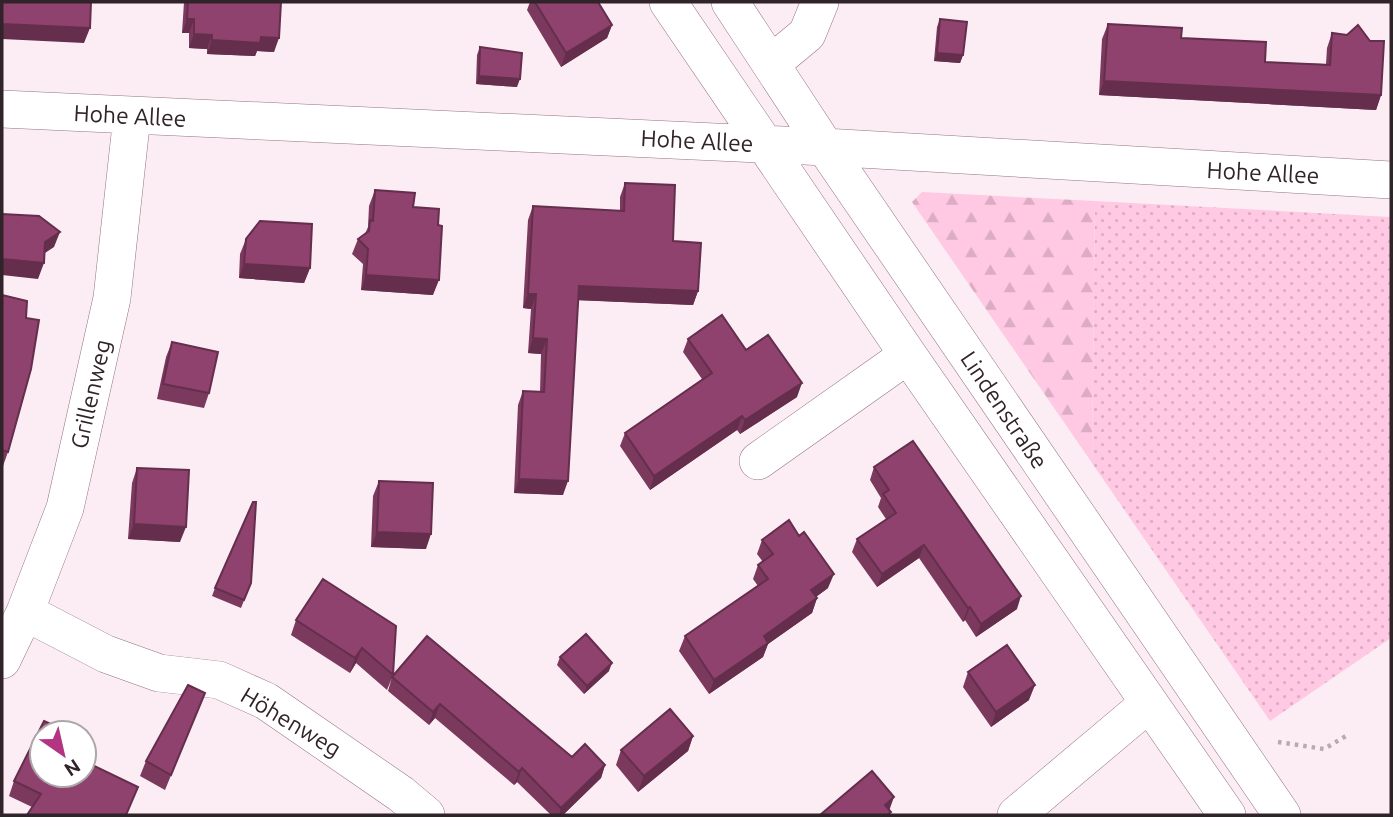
<svg xmlns="http://www.w3.org/2000/svg" width="1393" height="817" viewBox="0 0 1393 817" font-family="Ubuntu,sans-serif">
	<style>
		.grass { fill: url(#grass-dots) }
		.forest { fill: url(#forest-firs) }
		.lines { fill: none; stroke-linecap: round; stroke-linejoin: round }
		.minor-casing { stroke: #937484; stroke-width: 38 }
		.path { stroke: #b9aab1; stroke-width: 4.5; stroke-dasharray: 3.5 5; stroke-linecap: butt }
		.minor { stroke: #fff; stroke-width: 37 }
		.wall { fill: #7b395e }
		.shaded-wall { fill: #642e4c }
		.building { fill: #8f426d; stroke: #642e4c; stroke-width: 2 }
		.labels { text-anchor: middle; stroke-width: 7; stroke-linejoin: round; paint-order: stroke }
		.street-label { font-size: 23px; fill: #302329; stroke: #fff }
	</style>
	<defs>
		<pattern id="grass-dots" width="8" height="8" patternUnits="userSpaceOnUse" patternTransform="scale(1.75)"><rect width="8" height="8" fill="#ffc9e3"/><path d="M2 2h.1M6 6h.1" fill="none" stroke="#dbacc3" stroke-width="1.8" stroke-linecap="round"/></pattern>
		<pattern id="forest-firs" width="22" height="20" patternUnits="userSpaceOnUse" patternTransform="scale(1.75)"><rect width="22" height="20" fill="#ffc9e3"/><path d="M5 1l3.5 6h-7zM16 11l3.5 6h-7z" fill="#dbacc3"/></pattern>
	</defs>
	<rect width="100%" height="100%" fill="#fcedf4"/>
	<path class="grass" d="M1095,201L1391,217V638L1270,721L1092,463Z"/>
	<path class="forest" d="M922,192L1095,201L1092,463L912,202Z"/>
	<g class="lines">
		<defs>
			<path id="minor" d="M668,2L908,355L1227,815
				M730,2L825,147L1282,815
				M772,63L807,34L820,2
				M2,109L825,147L1391,180
				M758,461L908,355
				M25,612L106,654L159,673L219,680L266,701L401,794L426,815
				M2,660L25,612L65,508L112,298L132,116
				M1016,815L1148,704"/>
		</defs>
		<use href="#minor" class="minor-casing"/>
		<path class="path" d="M1278,742L1324,749L1346,736"/>
		<use href="#minor" class="minor"/>
	</g>
	<path class="wall" d="M184,2H281L274,52L257,51L255,56L207,54V49L189,48V33H182Z
		M530,2H598L612,25L607,38L561,67L527,10Z
		M940,19L963,55L960,63L934,61L937,27Z
		M1108,24L1181,38L1265,62L1326,64L1327,48L1332,33L1381,95L1376,110L1099,95L1102,39Z
		M480,47L517,87L476,84L477,55Z
		M625,183L673,241L698,291L693,305L578,300L563,495L514,493L518,405L523,391L540,392L541,354L528,353L531,309L523,308L528,220L533,206L620,211V197Z
		M375,190L413,207L433,295L361,290L363,264L352,254L358,239L365,234L368,227L369,206Z
		M246,239L310,268L304,283L239,278L240,254Z
		M2,295L8,452L3,466L2,465Z
		M688,339L746,350L797,397L740,434L737,430L650,490L620,446L625,433L702,379L683,352Z
		M172,342L209,393L204,408L157,399L166,357Z
		M874,467L1017,609L976,637L965,620L963,622L919,558L877,587L852,552L857,539L886,519L878,507L881,498L870,480Z
		M137,468L180,542L128,539L132,483Z
		M379,481L426,549L371,547L373,496Z
		M762,540L828,588L816,597L817,598L812,613L768,644L763,657L709,694L679,651L685,636L758,586L753,579L758,565L763,562L757,554Z
		M323,579L393,675L387,690L356,663L350,673L291,635L296,620Z
		M251,583L241,608L212,596L215,588Z
		M560,657L609,671L584,694L557,665Z
		M968,672L1029,700L991,727L963,687Z
		M392,677L572,757L605,765L601,778L563,815H551L517,782L514,785L435,718L429,725L388,691Z
		M205,693L165,790L140,776L146,761Z
		M42,733L84,775L32,807L9,796L14,781Z
		M693,736L688,751L638,792L616,765L621,750Z"/>
	<path class="shaded-wall" d="M187,19H194L189,33H182Z
		M2,24L90,28L84,43L2,39Z
		M612,25L607,38L561,67L566,53Z
		M194,34L212,35L207,49L189,48Z
		M261,37L279,38L274,52L257,51L255,56L207,54L212,40Z
		M937,53L963,55L960,63L934,61Z
		M479,76L520,79L517,87L476,84Z
		M1104,81L1381,95L1376,110L1099,95Z
		M60,232L54,247L39,257L45,242Z
		M2,259L44,263L38,279L2,275Z
		M244,264L310,268L304,283L239,278Z
		M366,275L439,280L433,295L361,290Z
		M579,286L698,291L693,305L573,300Z
		M528,294H536L531,309L523,308Z
		M533,338L547,339L541,354L528,353Z
		M802,383L797,397L740,434L745,420Z
		M742,416L737,430L650,490L654,476Z
		M519,479L568,481L563,495L514,493Z
		M134,524L186,527L180,542L128,539Z
		M377,532L431,534L426,549L371,547Z
		M924,545L919,558L877,587L882,574Z
		M834,574L828,588L806,604L811,590Z
		M1021,596L1017,609L976,637L981,624Z
		M817,598L812,613L768,644L763,657L709,694L714,680L764,636Z
		M970,607L965,620L963,622L968,608Z
		M362,648L356,663L350,673L355,658Z
		M612,663L609,671L584,694L587,686Z
		M1035,685L1029,700L991,727L996,712Z
		M440,704L435,718L429,725L433,712Z
		M693,736L688,751L638,792L644,776Z
		M605,765L601,778L563,815H559L561,808Z
		M522,768L517,782L514,785L519,772Z
		M894,797L889,811L885,805Z"/>
	<path class="building" d="M2,2H91L90,28L2,24Z
		M188,2H281L279,38L261,37L260,43L212,40V35L194,34V19H187Z
		M535,2H598L612,25L566,53Z
		M940,19L967,22L963,55L937,53Z
		M1108,24L1182,28L1181,38L1266,42L1265,62L1330,65L1332,33L1347,35L1358,25L1370,41H1384L1381,95L1104,81Z
		M480,47L522,53L520,79L479,76Z
		M625,183L675,185L673,241L701,243L698,291L579,286L568,481L519,479L523,391L544,392L547,339L533,338L536,294H528L533,206L624,211Z
		M375,190L415,193L413,207L439,209L438,225L442,226L439,280L366,275L368,249L358,239L369,231L370,220L373,221Z
		M2,214L39,216L60,232L45,242L44,263L2,259Z
		M260,221L312,224L310,268L244,264L246,239Z
		M2,295L27,301L26,318L39,320L31,369L8,452L2,450Z
		M722,315L746,350L768,335L802,383L745,420L742,416L654,476L625,433L712,373L688,339Z
		M172,342L218,352L209,393L163,384Z
		M913,441L1021,596L981,624L970,607L968,608L924,545L882,574L857,539L896,513L883,494L889,490L874,467Z
		M137,468L189,470L186,527L134,524Z
		M379,481L433,483L431,534L377,532Z
		M253,502H256L251,583L244,600L215,588Z
		M789,520L799,536L804,532L834,574L811,590L817,598L764,636L768,643L714,680L685,636L768,579L758,565L773,554L762,540Z
		M323,579L396,626L393,675L362,648L355,658L296,620Z
		M586,634L612,663L587,686L560,657Z
		M427,636L572,757L585,744L605,765L561,808L522,768L519,772L440,704L433,712L392,677Z
		M1007,645L1035,685L996,712L968,672Z
		M188,685L205,693L171,775L146,761Z
		M670,709L693,736L644,776L621,750Z
		M44,721L70,733H42V775H84V761L138,787L126,815H27L41,794L14,781Z
		M872,771L894,797L885,805L891,812L887,815H820Z"/>
	<g class="labels">
		<g class="street-label">
			<text transform="translate(130 116) rotate(3)" y="8">Hohe Allee</text>
			<text transform="translate(697 141) rotate(3)" y="8">Hohe Allee</text>
			<text transform="translate(1263 173) rotate(3)" y="8">Hohe Allee</text>
			<text transform="translate(91 394) rotate(-77)" y="8">Grillenweg</text>
			<text transform="translate(1004 410) rotate(56)" y="8">Lindenstraße</text>
			<text transform="translate(291 722) rotate(31)" y="8">Höhenweg</text>
		</g>
	</g>
	<rect width="1393" height="817" fill="none" stroke="#302329" stroke-width="7"/>
	<g transform="translate(63 754) rotate(146)"><circle r="33" fill="#ffffff" stroke="#aca7a9" stroke-width="2"/>
	<path d="M0-5L12 26L0 18L-12 26Z" fill="#b33481"/>
	<text y="-10" font-size="19" font-weight="bold" text-anchor="middle" fill="#302329">N</text>
	</g>
</svg>
